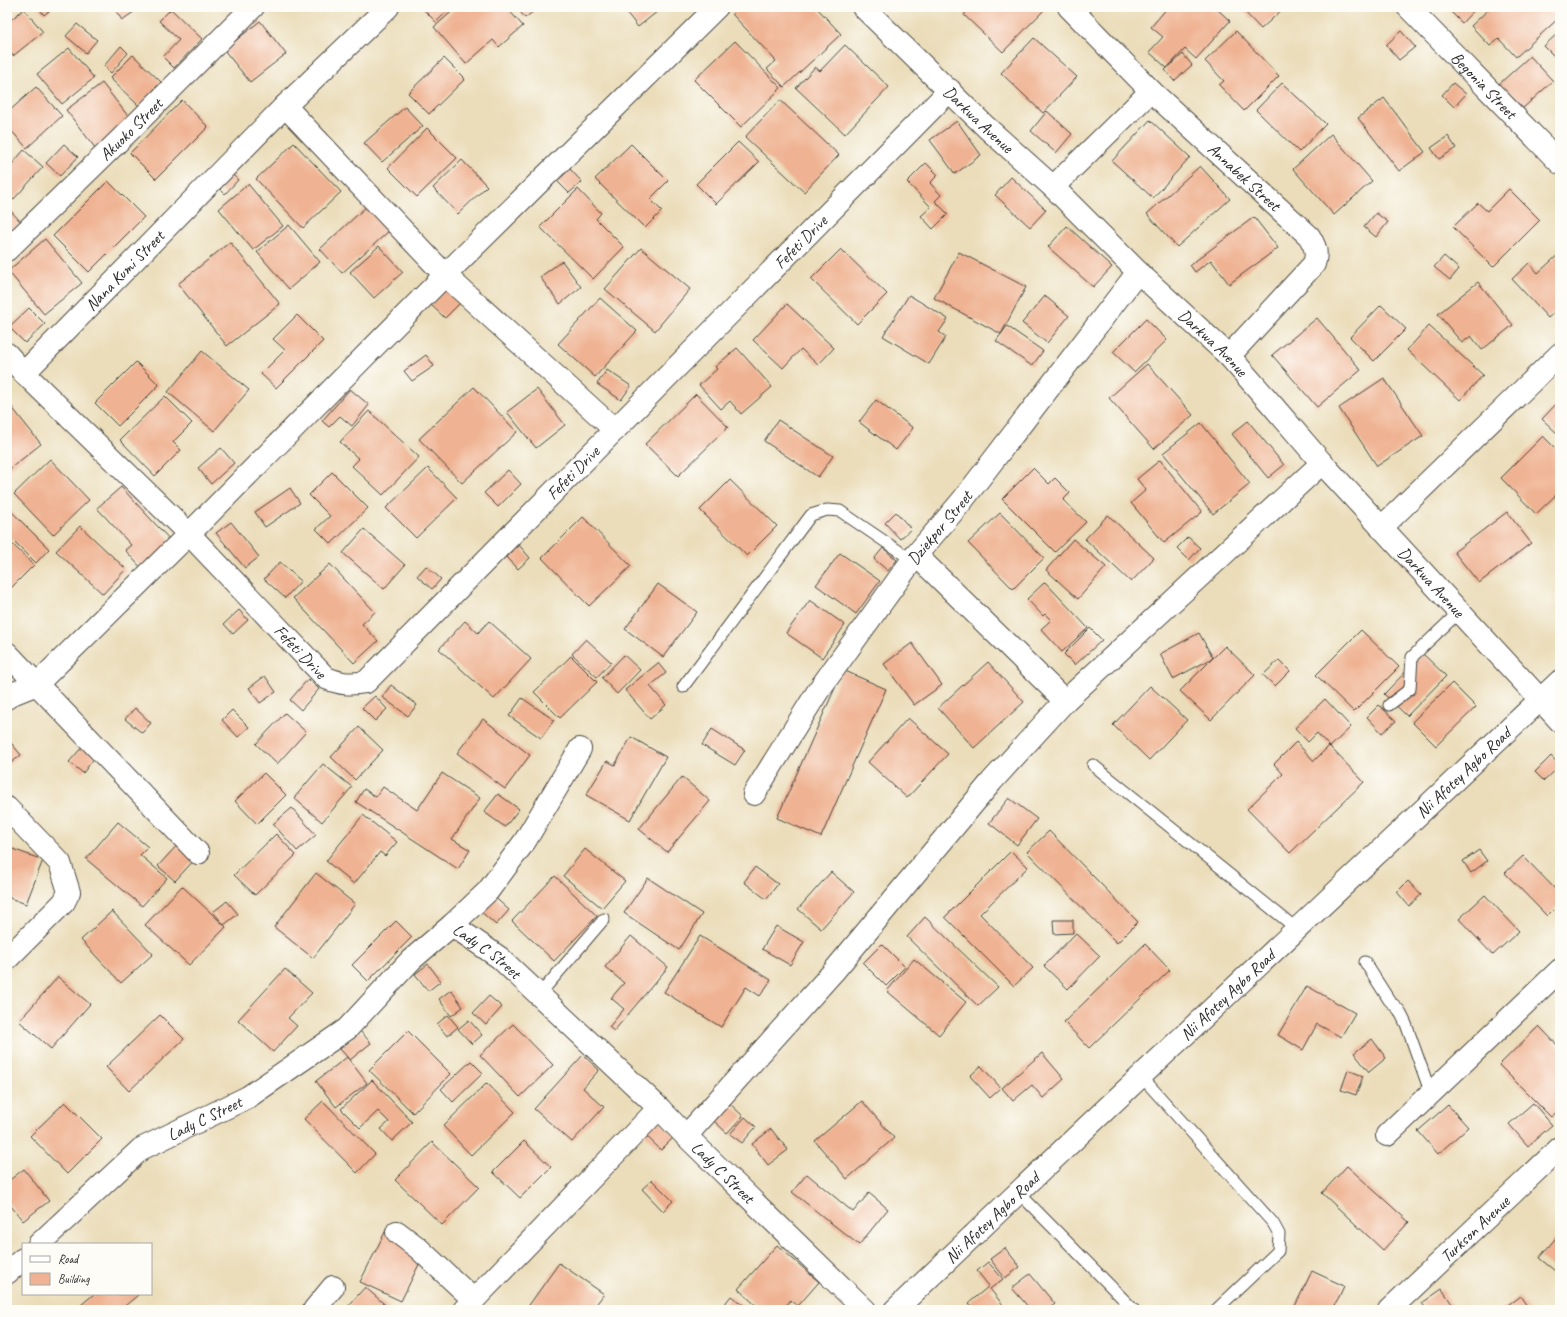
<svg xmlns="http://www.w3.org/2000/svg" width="1567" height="1317" viewBox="0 0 1567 1317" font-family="Caveat,sans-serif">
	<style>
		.building { fill: #efb292 }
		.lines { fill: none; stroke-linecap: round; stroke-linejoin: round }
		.service-casing { stroke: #484640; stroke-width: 13 }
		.minor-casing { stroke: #484640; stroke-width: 24 }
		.service { stroke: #fff; stroke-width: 11 }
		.minor { stroke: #fff; stroke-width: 22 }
		.labels { text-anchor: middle; stroke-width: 3.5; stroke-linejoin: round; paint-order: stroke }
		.street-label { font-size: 17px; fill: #2b2b2b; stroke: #fdfcf7 }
	</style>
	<rect width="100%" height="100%" fill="#fdfcf7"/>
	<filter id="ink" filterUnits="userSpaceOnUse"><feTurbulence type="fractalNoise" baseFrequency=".025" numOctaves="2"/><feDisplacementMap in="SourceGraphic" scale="8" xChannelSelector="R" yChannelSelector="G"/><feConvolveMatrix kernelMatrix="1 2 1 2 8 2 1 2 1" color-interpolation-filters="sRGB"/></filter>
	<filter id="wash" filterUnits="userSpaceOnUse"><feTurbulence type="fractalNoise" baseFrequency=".012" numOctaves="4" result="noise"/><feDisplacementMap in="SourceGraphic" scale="16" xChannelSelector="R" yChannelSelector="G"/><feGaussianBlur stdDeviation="0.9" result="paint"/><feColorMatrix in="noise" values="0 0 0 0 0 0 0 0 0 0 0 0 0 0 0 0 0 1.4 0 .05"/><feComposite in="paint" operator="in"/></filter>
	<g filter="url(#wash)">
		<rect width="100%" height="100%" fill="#ebddba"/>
		<g id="blocks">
			<path class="building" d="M38,7H54L44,15Z
				M113,7H141L122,20Z
				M421,7H452L436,22Z
				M457,7H506L523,26L499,47L493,40L466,64L434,27Z
				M516,7H539L525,18Z
				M622,7H663L638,27Z
				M739,7H816L841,34L784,87L767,69L776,61L732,14Z
				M971,7H1045L1046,8L1003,52L964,15Z
				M1168,7H1215L1230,21L1196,59L1185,49L1167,68L1149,52L1163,37L1151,27Z
				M1240,7H1285L1261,29Z
				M1446,7H1477L1462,23Z
				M1491,7H1560V17L1516,57L1499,39L1490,46L1471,26Z
				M24,9L43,32L13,56L7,48V23Z
				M171,9L202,39L174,68L163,57L179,40L159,21Z
				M260,21L286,54L250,82L224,50Z
				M77,24L97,40L86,53L66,36Z
				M1236,31L1279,76L1244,111L1219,85L1224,81L1205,61Z
				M1401,31L1415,47L1399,60L1386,45Z
				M1560,31V62L1544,46Z
				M1034,38L1077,77L1043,113L1001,73Z
				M735,41L781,88L741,127L694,80Z
				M845,45L889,87L845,134L796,88L815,67L820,71Z
				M121,46L128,53L111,73L104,66Z
				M69,48L94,78L62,104L37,74Z
				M1183,54L1192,65L1174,81L1165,70Z
				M133,55L161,82L139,106L110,78Z
				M1530,56L1553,81L1522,109L1499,84Z
				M444,58L465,79L429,114L408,93Z
				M102,83L132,121L96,149L66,110Z
				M1282,83L1326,124L1299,152L1256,110Z
				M1453,83L1466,94L1454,107L1442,95Z
				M36,87L62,116L27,148L7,126V113Z
				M1384,98L1425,152L1399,171L1358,118Z
				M182,100L208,127L156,179L130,153Z
				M780,100L839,155L804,192L745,137Z
				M405,107L423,126L382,162L364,143Z
				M1047,111L1072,134L1056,153L1031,131Z
				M1150,120L1190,157L1153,198L1112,161Z
				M957,121L981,155L955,174L930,140Z
				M427,128L457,158L417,197L388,168Z
				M1331,134L1372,181L1334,215L1293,169Z
				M1448,136L1456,148L1439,159L1431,148Z
				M738,142L759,162L716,204L696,184Z
				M294,143L341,192L303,228L256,179Z
				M64,144L78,157L60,176L46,163Z
				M631,144L668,181L650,199L662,211L645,228L595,179Z
				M24,150L43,167L13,200L7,195V170Z
				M462,160L487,186L458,214L433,188Z
				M926,163L938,175L930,183L941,195L935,201L948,214L933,229L921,216L931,207L907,182Z
				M1200,166L1230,199L1177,247L1147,214Z
				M570,169L582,182L569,193L557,181Z
				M230,172L238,180L225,194L217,186Z
				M1011,177L1046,210L1030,227L995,195Z
				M108,181L144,217L89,272L53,236Z
				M248,184L283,226L253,250L219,209Z
				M578,189L601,213L596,219L624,247L593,279L540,227Z
				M1509,189L1540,220L1493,267L1453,227L1478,203L1487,211Z
				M367,206L389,231L342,273L320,249Z
				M7,207L21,222L7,235Z
				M1376,213L1388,222L1376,237L1364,227Z
				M1254,217L1278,248L1229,284L1211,260L1195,272L1190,265Z
				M289,225L320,262L289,289L257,252Z
				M1067,226L1112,267L1093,287L1048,247Z
				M45,239L82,283L44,314L8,271Z
				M230,242L280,304L227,346L178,284Z
				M379,246L403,272L374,298L350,272Z
				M641,248L690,289L655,331L605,289Z
				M841,249L887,294L857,324L811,279Z
				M959,252L1026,287L1001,334L934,298Z
				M1560,253V307L1548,318L1512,279L1529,263L1538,273Z
				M1444,256L1459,269L1450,280L1434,267Z
				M562,261L581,287L560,304L540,277Z
				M1478,282L1513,325L1482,350L1471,336L1462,343L1438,314Z
				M449,286L463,300L445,318L431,305Z
				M909,295L948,319L939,332L946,337L929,364L883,336Z
				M1045,296L1069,316L1047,343L1022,323Z
				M600,298L637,331L595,377L558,344Z
				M787,304L834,348L818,365L801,349L783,368L753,340Z
				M1381,305L1406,329L1374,361L1350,337Z
				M29,308L45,324L25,343L9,327Z
				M297,315L323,341L276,388L261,374L285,350L273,339Z
				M1317,318L1361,370L1317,407L1272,355Z
				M1146,319L1167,340L1134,372L1113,352Z
				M1007,326L1043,351L1032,366L996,341Z
				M1429,326L1483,375L1460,400L1407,350Z
				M737,348L772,387L741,414L730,401L721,409L699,385L717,369L715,367Z
				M202,351L249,390L214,431L168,392Z
				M426,355L434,366L412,381L404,371Z
				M136,362L159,385L118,426L95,403Z
				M1147,364L1193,415L1154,449L1109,398Z
				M607,370L631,386L621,400L597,384Z
				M1384,378L1423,436L1377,466L1339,408Z
				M474,387L517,432L462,483L419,439Z
				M350,389L369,405L352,426L340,416L329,427L322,421Z
				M537,389L565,425L536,448L507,412Z
				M696,394L728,427L678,476L645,444Z
				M165,396L192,423L173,442L181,450L155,476L120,440Z
				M876,400L913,428L896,450L859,422Z
				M1560,400V436L1542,419Z
				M7,401L41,444L7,471Z
				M369,411L419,457L383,495L352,466L359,459L340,442Z
				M778,420L833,456L818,477L764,441Z
				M1248,421L1284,465L1268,478L1232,434Z
				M1201,423L1250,484L1213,514L1163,453Z
				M1543,436L1560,453V491L1536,514L1501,478Z
				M221,448L234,463L211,484L198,468Z
				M50,459L89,500L53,535L14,494Z
				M1160,460L1202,512L1164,543L1131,503L1146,490L1137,479Z
				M428,468L457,498L416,538L386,508Z
				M1033,468L1049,484L1055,478L1070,493L1063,500L1086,522L1055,552L1002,499Z
				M508,470L521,484L498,507L484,493Z
				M332,472L368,508L331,544L316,529L330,516L309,495Z
				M730,480L777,526L747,556L700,510Z
				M121,487L173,543L143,570L125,550L131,545L97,508Z
				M290,488L300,503L265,527L255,512Z
				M7,507L49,549L36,563L7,534Z
				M896,512L911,529L900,539L885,523Z
				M1507,512L1531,543L1479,583L1454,552Z
				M1000,513L1044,558L1013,589L968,543Z
				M1108,515L1154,558L1131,582L1085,539Z
				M583,517L631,566L589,606L542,558Z
				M231,522L259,557L245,568L216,533Z
				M80,526L126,569L103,594L56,551Z
				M364,529L405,565L384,589L343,553Z
				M1188,537L1200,548L1189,560L1177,548Z
				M7,539L34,565L7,592Z
				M1073,539L1106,567L1078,599L1046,570Z
				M519,545L530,558L518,569L507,557Z
				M883,548L897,560L888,571L874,559Z
				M840,553L880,581L856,614L816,585Z
				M280,562L301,581L285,598L264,579Z
				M330,564L375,612L362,624L378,641L354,663L293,598Z
				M426,566L441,579L432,589L417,576Z
				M1045,582L1088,628L1062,652L1041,629L1051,620L1045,614L1043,616L1027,599Z
				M658,584L697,612L663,657L625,629Z
				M810,600L845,625L822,658L786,633Z
				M239,610L248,620L233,634L224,624Z
				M465,621L478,633L489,621L531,659L494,699L439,649Z
				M1090,628L1102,640L1075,665L1064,654Z
				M1361,630L1399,667L1354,712L1316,675Z
				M1199,633L1213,658L1173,679L1160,654Z
				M586,639L611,662L597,677L572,654Z
				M912,643L942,685L914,705L884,664Z
				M1225,646L1255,675L1211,720L1180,691Z
				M1423,654L1446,676L1407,716L1384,694Z
				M624,655L640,670L617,694L602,678Z
				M571,656L597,682L560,718L534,692Z
				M1279,660L1290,671L1275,686L1263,675Z
				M988,662L1024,702L974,748L938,708Z
				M658,663L666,673L650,686L666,705L650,719L625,690Z
				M843,670L886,689L821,837L777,818Z
				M265,676L276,692L260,703L249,688Z
				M308,679L319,689L301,710L290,700Z
				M1452,683L1476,707L1436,746L1412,722Z
				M391,685L417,705L408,716L382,697Z
				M1150,686L1187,720L1149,760L1113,725Z
				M375,696L387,709L375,721L362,708Z
				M522,698L554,720L541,738L509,716Z
				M1325,699L1351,727L1330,747L1317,733L1308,742L1295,728Z
				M1379,705L1396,721L1382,733L1367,717Z
				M135,708L151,723L142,733L125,719Z
				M232,710L249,727L238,737L222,720Z
				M285,713L306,732L277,764L256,744Z
				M908,718L948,754L907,798L868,762Z
				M483,719L530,755L505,789L457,753Z
				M359,727L383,750L355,780L331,757Z
				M712,729L745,750L735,765L702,745Z
				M631,737L666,757L630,820L586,795L607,761L615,765Z
				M7,738L21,755L7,766Z
				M1296,742L1314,761L1329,746L1364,782L1290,853L1247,809L1283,774L1274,764Z
				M83,746L96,756L83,773L69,762Z
				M1551,756L1560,766L1544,781L1535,772Z
				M323,764L352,787L322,822L294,798Z
				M264,773L286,795L257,824L235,801Z
				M442,773L480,798L452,839L470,850L458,869L356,802L364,789L376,797L383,787L417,810Z
				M682,777L710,801L667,852L639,829Z
				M498,794L519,809L505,827L484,812Z
				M1009,798L1037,819L1017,845L989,823Z
				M292,808L316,835L297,851L273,824Z
				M363,815L397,842L385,856L380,852L354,884L326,861Z
				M118,822L148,847L140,855L167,878L142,906L86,859Z
				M1049,831L1138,922L1117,943L1027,852Z
				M276,834L296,855L255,895L234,875Z
				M179,843L196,858L175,881L158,866Z
				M7,847L43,860L26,904L7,897Z
				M585,849L625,881L602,908L563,876Z
				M1479,850L1487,861L1471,873L1463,861Z
				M1011,851L1028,867L980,914L1033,968L1014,986L945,917Z
				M1523,856L1560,894V903L1547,916L1505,873Z
				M755,867L778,884L766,899L744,882Z
				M831,872L854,892L821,929L798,909Z
				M316,873L355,904L313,958L274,927Z
				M555,876L597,916L554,961L512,921Z
				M648,878L702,914L679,950L624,913Z
				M1408,881L1421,895L1409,906L1397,892Z
				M182,886L226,927L189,965L145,925Z
				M490,893L509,910L496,925L477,908Z
				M1485,895L1519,931L1493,955L1459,919Z
				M227,901L238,914L224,925L213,912Z
				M112,911L153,954L121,983L81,940Z
				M925,917L998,987L978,1006L907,937Z
				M1053,920H1073V933L1054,934Z
				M396,921L412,937L368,981L352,965Z
				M776,926L804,942L790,965L762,949Z
				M1076,933L1100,956L1068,989L1044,966Z
				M631,936L668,967L614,1031L609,1027L624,1009L611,998L624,983L605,967Z
				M700,936L771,980L760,996L746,987L721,1027L664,992Z
				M882,944L905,967L886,986L863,963Z
				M1145,944L1170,970L1089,1048L1064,1022Z
				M914,959L966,1002L939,1035L887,991Z
				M428,964L441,981L428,991L415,974Z
				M285,969L312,993L288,1018L297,1026L273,1052L238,1020Z
				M58,977L90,1004L51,1049L19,1021Z
				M1307,986L1355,1013L1341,1037L1317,1024L1303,1050L1278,1035Z
				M451,990L463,1007L451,1016L439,999Z
				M489,996L502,1007L486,1025L473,1013Z
				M160,1015L184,1039L129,1091L106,1067Z
				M448,1015L458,1027L447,1036L437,1024Z
				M469,1020L482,1035L472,1044L458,1029Z
				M513,1024L553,1065L520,1097L480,1055Z
				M1539,1026L1560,1048V1109L1551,1117L1499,1065Z
				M360,1031L371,1043L350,1060L340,1049Z
				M408,1031L451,1074L413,1113L369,1070Z
				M1372,1039L1386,1058L1369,1072L1354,1053Z
				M1042,1053L1064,1079L1043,1098L1032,1085L1013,1101L1002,1088Z
				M583,1055L599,1070L583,1088L604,1107L572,1142L534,1109Z
				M347,1057L367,1083L336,1107L316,1081Z
				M471,1061L483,1073L453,1102L441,1089Z
				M981,1066L1001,1088L990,1098L970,1076Z
				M1348,1070L1363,1076L1356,1095L1341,1090Z
				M372,1080L412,1122L392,1141L381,1129L389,1122L378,1111L360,1128L341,1109Z
				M487,1083L515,1112L471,1155L443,1126Z
				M323,1101L375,1154L357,1173L304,1119Z
				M862,1101L894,1138L847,1179L815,1141Z
				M65,1102L102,1139L67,1174L30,1136Z
				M1533,1103L1552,1125L1528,1146L1509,1124Z
				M730,1104L743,1116L727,1133L714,1121Z
				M1448,1105L1468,1127L1438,1154L1418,1131Z
				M652,1114L675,1136L661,1150L638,1128Z
				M745,1117L756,1127L742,1143L730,1134Z
				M771,1129L788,1150L768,1165L752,1144Z
				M524,1141L551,1167L520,1198L493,1172Z
				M432,1142L479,1187L442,1225L395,1180Z
				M1347,1166L1409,1222L1383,1250L1322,1193Z
				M24,1169L49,1201L23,1221L7,1201V1182Z
				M807,1174L853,1212L869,1193L888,1209L859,1245L792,1192Z
				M652,1180L673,1201L663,1211L642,1189Z
				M387,1228L427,1248L401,1301L360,1282Z
				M1560,1233V1275L1539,1258Z
				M777,1245L819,1282L798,1306L791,1300L782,1310H761L738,1289Z
				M1005,1248L1020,1267L1005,1278L990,1259Z
				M988,1262L1003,1279L990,1289L1007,1310H975L969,1303L989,1286L977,1271Z
				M559,1263L604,1294L592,1310H530L527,1308Z
				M1312,1271L1344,1286L1333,1310H1298L1294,1308Z
				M1030,1274L1055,1304L1047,1310H1031L1012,1288Z
				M365,1287L391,1310H345Z
				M1442,1289L1456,1310H1427L1422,1303Z
				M94,1294H137L138,1295L120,1310H75Z
				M731,1296L750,1310H720Z
				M1520,1296L1530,1310H1501Z"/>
		</g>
	</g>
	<g filter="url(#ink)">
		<use href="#blocks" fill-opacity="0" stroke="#484640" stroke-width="1"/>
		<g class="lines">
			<defs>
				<path id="service" d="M683,687L811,515L827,510L840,511L912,560
					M1389,705L1410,689L1412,657L1459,612
					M1093,765L1297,929
					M1365,962L1389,1000L1399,1010L1406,1024L1431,1094
					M539,995L604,919
					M1141,1076L1273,1223L1279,1234L1278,1251L1216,1310
					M1018,1192L1134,1310"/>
				<g id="minor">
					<path id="s1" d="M717,7L445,275L189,534L326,678C341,684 350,685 366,682L950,90"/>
					<path id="s2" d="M863,7L986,127L1053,187L1138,272L1229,356L1273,406L1322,463L1560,721"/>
					<path id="s3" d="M1069,7L1151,91L1309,236C1315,246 1318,252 1314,264L1229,356"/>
					<path id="s4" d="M1408,7L1560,163"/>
					<path d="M285,106L445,275L615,430"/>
					<path d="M1053,187L1151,91"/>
					<path id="s5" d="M7,250L130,130L253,7"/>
					<path d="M7,354L24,373"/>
					<path d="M1381,528L1560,354"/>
					<path d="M916,555L1065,701"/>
					<path d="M7,653L198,853"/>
					<path id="s6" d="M7,698L12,694L37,684L189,534L24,373L285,106L388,7"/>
					<path id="s7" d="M754,794L818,691L916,555L962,501L1138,272"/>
					<path d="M7,808L60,863L69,892L64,902L7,959"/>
					<path d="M452,925L488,891L525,841L580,749"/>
					<path d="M1387,1135L1560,970"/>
					<path d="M686,1136L834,971L992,781L1065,701L1322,463"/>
					<path d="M397,1232L418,1248L474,1300"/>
					<path id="s8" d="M39,1244L141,1149L248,1097L347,1029L411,960L452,925L500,958L659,1108L686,1136L865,1310"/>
					<path d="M7,1273L23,1259"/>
					<path d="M314,1310L333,1287"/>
					<path d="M464,1310L659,1108"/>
					<path id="s9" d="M895,1310L1087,1127L1560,681"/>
					<path id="s10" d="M1389,1310L1560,1148"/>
				</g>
			</defs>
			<use href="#service" class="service-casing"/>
			<use href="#minor" class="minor-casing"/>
			<use href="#service" class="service"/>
			<use href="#minor" class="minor"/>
		</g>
	</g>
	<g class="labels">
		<g class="street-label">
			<text dy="6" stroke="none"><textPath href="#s4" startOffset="109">Begonia Street</textPath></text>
			<text dy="6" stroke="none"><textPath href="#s2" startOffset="161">Darkwa Avenue</textPath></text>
			<text dy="6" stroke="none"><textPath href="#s5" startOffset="173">Akuoko Street</textPath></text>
			<text dy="6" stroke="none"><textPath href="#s3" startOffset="244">Annabek Street</textPath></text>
			<text dy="6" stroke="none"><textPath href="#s1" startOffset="1604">Fefeti Drive</textPath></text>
			<text dy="6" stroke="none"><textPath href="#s6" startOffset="621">Nana Kumi Street</textPath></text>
			<text dy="6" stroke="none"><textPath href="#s2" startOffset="485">Darkwa Avenue</textPath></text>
			<text dy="6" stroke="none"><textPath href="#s1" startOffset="1280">Fefeti Drive</textPath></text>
			<text dy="6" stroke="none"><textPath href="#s7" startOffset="325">Dziekpor Street</textPath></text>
			<text dy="6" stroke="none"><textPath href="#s2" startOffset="809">Darkwa Avenue</textPath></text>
			<text dy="6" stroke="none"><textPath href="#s1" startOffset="908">Fefeti Drive</textPath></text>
			<text dy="6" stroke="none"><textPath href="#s9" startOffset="782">Nii Afotey Agbo Road</textPath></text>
			<text dy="6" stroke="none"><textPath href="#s8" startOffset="570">Lady C Street</textPath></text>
			<text dy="6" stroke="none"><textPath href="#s9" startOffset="458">Nii Afotey Agbo Road</textPath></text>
			<text dy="6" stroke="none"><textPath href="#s8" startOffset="210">Lady C Street</textPath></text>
			<text dy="6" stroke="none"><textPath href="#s8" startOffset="894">Lady C Street</textPath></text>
			<text dy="6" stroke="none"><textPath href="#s9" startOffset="134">Nii Afotey Agbo Road</textPath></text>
			<text dy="6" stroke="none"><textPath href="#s10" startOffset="118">Turkson Avenue</textPath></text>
		</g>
	</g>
	<rect width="1567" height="1317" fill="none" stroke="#fdfcf7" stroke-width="24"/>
	<rect x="22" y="1243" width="130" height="52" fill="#fdfcf7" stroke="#a9a8a5"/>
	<rect x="30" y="1256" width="20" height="6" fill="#ffffff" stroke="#a9a8a5"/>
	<text x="58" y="1263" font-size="12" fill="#2b2b2b">Road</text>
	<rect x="30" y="1273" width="20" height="12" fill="#efb292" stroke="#a9a8a5"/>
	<text x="58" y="1283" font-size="12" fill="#2b2b2b">Building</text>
</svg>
